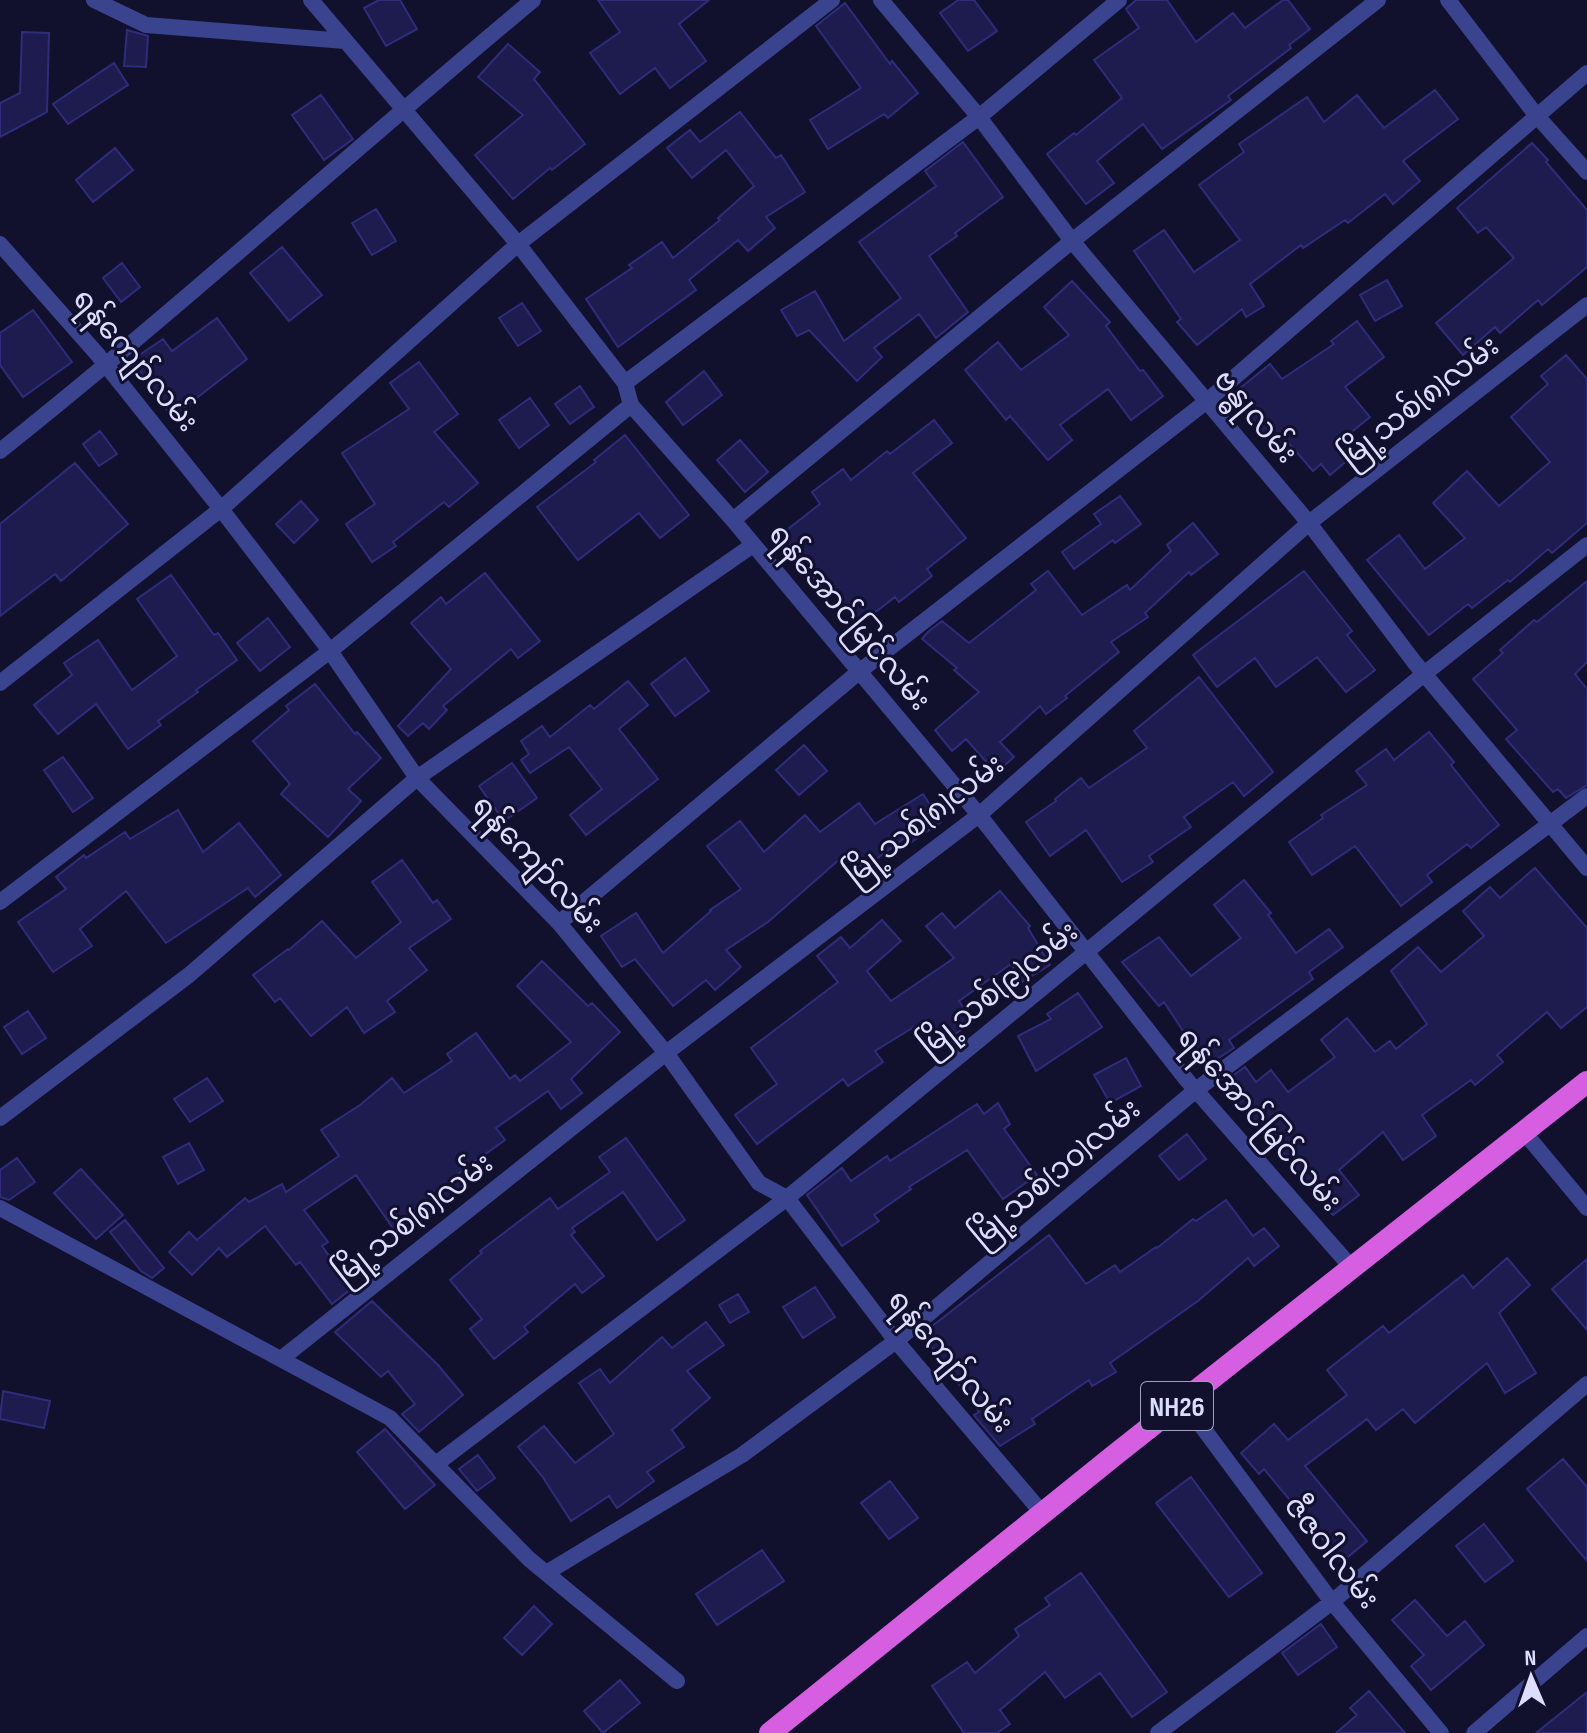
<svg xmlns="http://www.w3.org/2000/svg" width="1587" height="1733" viewBox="0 0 1587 1733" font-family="'Sofia Sans Condensed','Noto Sans Myanmar',sans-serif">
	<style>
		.building { fill: #1e1b4f; stroke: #302c7c; stroke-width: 2 }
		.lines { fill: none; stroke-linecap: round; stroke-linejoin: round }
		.minor { stroke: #39438e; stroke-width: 16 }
		.trunk { stroke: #d65ee0; stroke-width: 22 }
		.labels { text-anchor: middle; stroke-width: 6; stroke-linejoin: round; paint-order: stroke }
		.shield { fill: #11102d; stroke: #a0a0c0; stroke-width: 2 }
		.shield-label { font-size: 28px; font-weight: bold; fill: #dddeff }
		.street-label { font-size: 30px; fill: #dddeff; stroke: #11102d }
	</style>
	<rect width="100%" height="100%" fill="#11102d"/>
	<path class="building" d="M379,0H400L417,29L386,46L364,8Z
		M598,0H709L679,24L706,61L670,88L655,68L620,94L590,53L620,32Z
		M958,0H974L997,31L968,51L940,13Z
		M1136,0H1167L1196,42L1233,13L1245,28L1283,0H1288L1310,29L1289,45L1291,48L1228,96L1231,100L1162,149L1143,124L1097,161L1114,183L1086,204L1047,154L1074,133L1076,135L1122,98L1094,60L1139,28L1126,9Z
		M845,3L890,64L892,61L918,93L888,118L884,114L828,149L810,120L861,88L816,26Z
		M127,30L148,36L146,67L124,66Z
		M22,32L49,33L47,112L0,137V103L20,93Z
		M508,44L540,72L534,79L585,144L552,170L550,168L513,199L475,155L523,115L478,77Z
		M114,63L128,85L68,124L53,104Z
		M1435,90L1458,119L1403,161L1420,181L1393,204L1385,194L1348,223L1345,220L1303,248L1301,245L1250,284L1264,306L1246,317L1242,309L1197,345L1177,322L1181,319L1134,251L1164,230L1194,272L1240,240L1199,185L1244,152L1239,144L1307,97L1324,122L1357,95L1384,128Z
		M321,95L353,139L324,160L292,115Z
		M740,112L776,158L781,155L805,192L766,217L775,228L748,251L738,240L689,280L696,290L618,347L586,299L632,268L629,265L662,242L673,258L720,220L718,218L754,186L726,150L692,178L667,148L690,130L700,142Z
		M963,142L1003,197L955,233L957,236L929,256L968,312L936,338L919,314L874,348L882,357L857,381L809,330L797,336L781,310L815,291L844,341L901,298L859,242L936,186L925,171Z
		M1532,143L1548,160L1546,162L1587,210V267L1542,305L1538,300L1500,333L1495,327L1463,355L1436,323L1514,258L1486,227L1478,233L1457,208Z
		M115,148L133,170L93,202L76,180Z
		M376,209L396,241L372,255L352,223Z
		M282,247L322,295L289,321L250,273Z
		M122,263L140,287L121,302L103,278Z
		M1387,280L1402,306L1375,321L1360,295Z
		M1072,281L1110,322L1106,326L1140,371L1143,370L1163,396L1131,420L1108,389L1060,425L1072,440L1048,460L1010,416L1006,420L965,370L998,342L1021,370L1069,335L1044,307Z
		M522,303L541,331L518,346L499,318Z
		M33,310L72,362L23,397L0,365V333Z
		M217,318L247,359L172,417L132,360L163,339L172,351Z
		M1357,321L1384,357L1345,387L1370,417L1338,443L1350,458L1330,475L1321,464L1313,471L1286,440L1276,448L1247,415L1254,410L1238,390L1270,364L1282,379L1334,344L1331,341Z
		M1566,355L1587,379V523L1552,553L1548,549L1510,582L1508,580L1472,608L1468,604L1429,635L1367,560L1399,535L1425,569L1465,538L1433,503L1467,471L1499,506L1550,462L1511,417L1548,384L1541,376Z
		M419,362L458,414L434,432L478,483L449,507L444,502L393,542L396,546L372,562L346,524L375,504L342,453L409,409L390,383Z
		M704,371L722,395L683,425L666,402Z
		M580,386L594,407L570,424L555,404Z
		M530,398L549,425L519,448L499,420Z
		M934,420L952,443L913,473L966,538L927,569L932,576L899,602L895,597L859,625L818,574L813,578L779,536L820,504L812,492L843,469L851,480L887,451L890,454Z
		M100,431L117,454L99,466L83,444Z
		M625,435L689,515L660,538L639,513L578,560L537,507L596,462L594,460Z
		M740,440L768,472L745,492L717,460Z
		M75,463L128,524L61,581L55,574L0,616V524Z
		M1120,496L1141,524L1115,543L1113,540L1074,569L1062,552L1101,524L1094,514Z
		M301,501L318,520L294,543L276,524Z
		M1193,523L1218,554L1191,575L1189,572L1145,613L1148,617L1111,642L1119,652L1065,696L1067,698L1046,714L1040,706L1000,742L1014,757L996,773L966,739L952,751L935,730L979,692L954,670L957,668L922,639L928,632L942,621L969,643L1036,590L1031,584L1048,571L1082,615L1127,585L1130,590L1171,551L1167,545Z
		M1304,571L1352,631L1347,635L1375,670L1346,692L1317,657L1276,687L1255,658L1217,687L1193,655Z
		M485,573L540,641L518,658L511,649L443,706L447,710L429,729L423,723L408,736L398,726L451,669L411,623L441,597L446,604Z
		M171,575L214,635L218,633L237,660L196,690L198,692L158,721L161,725L128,749L96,704L58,734L34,705L72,675L64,663L98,640L132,690L177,656L137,599Z
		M1587,581V662L1575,674L1587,689V785L1566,798L1558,789L1553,792L1506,739L1517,730L1473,679L1503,653L1500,650L1534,620L1537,622Z
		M268,618L290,647L260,671L237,643Z
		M685,658L709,691L675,716L651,684Z
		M1199,677L1273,772L1244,796L1233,782L1184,817L1191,827L1149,856L1153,862L1122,882L1086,830L1050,856L1026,822L1056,801L1055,799L1081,778L1089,788L1147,748L1134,731Z
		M628,681L648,705L619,729L658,779L586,835L570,815L602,789L569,747L530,773L521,760L529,754L521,741L542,726L550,737L590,705L594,709Z
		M315,684L355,734L357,732L381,758L348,789L361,801L328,837L281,794L290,784L253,741L289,710L286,706Z
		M1429,732L1454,762L1451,765L1499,825L1471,848L1467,844L1427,875L1432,882L1401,906L1355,846L1312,875L1289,842L1323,818L1321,815L1367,785L1356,771L1386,749L1394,760Z
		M804,745L827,771L799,795L776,770Z
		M63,757L93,798L73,812L44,770Z
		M512,763L537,798L504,821L479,786Z
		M923,794L941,822L910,843L906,837L863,869L849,851L768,922L726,950L741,967L715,990L706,980L673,1006L635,959L622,967L601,936L636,913L663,953L711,911L710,910L741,889L707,846L740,821L764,852L805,815L820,832L859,803L875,824Z
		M178,810L203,852L239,823L281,875L255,897L248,888L166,943L126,891L80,929L92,946L53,972L18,922L66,889L56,877L84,855L86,858L125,832L130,839Z
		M402,860L433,903L437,900L451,919L409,948L427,970L387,1001L395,1012L364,1033L347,1007L311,1036L280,998L275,1002L253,975L288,949L289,950L322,921L356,958L401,922L372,882Z
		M1535,868L1587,928V1007L1561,1028L1547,1012L1497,1055L1503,1062L1475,1085L1471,1080L1422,1115L1436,1136L1403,1160L1383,1132L1339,1170L1359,1195L1333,1215L1277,1146L1273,1149L1223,1083L1245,1067L1256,1082L1271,1070L1288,1092L1335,1057L1321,1040L1347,1018L1375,1052L1390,1041L1396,1049L1427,1024L1391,971L1418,947L1441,972L1484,936L1463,911L1490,887L1500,898Z
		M1244,880L1271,913L1268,915L1296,953L1329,929L1343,947L1309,972L1313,979L1229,1040L1234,1048L1206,1066L1164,1002L1159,1006L1122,962L1159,937L1191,976L1241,938L1214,905Z
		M1000,891L1030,926L1028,928L1050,965L1022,982L1011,964L959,1001L973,1022L943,1042L927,1019L875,1051L883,1062L848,1086L843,1079L757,1144L735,1115L777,1084L751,1048L838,982L817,956L841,937L850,948L882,920L901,941L867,971L891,1001L954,958L926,926L942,913L955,928Z
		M542,961L588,1006L592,1003L620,1032L571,1079L582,1093L561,1109L548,1091L496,1128L505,1140L459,1173L468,1186L397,1234L356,1175L304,1210L328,1242L322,1246L352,1288L332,1304L300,1262L296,1265L265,1226L227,1257L219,1248L192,1275L169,1252L189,1232L197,1240L245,1198L249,1202L282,1184L286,1192L339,1156L321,1130L360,1105L392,1078L404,1093L452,1061L447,1054L476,1033L510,1079L515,1075L520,1081L571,1042L517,986Z
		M1078,993L1102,1027L1036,1071L1018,1036L1051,1019L1047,1014Z
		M28,1011L46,1038L22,1054L4,1027Z
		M1126,1058L1141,1086L1110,1103L1094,1075Z
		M207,1078L223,1101L190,1122L174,1099Z
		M998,1103L1010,1124L1004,1129L1037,1175L1003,1199L967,1150L909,1187L911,1189L874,1215L879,1221L842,1246L807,1195L842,1168L851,1181L887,1156L890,1161L977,1104L984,1114Z
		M1187,1134L1206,1159L1179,1180L1159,1156Z
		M626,1138L685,1220L657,1240L623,1192L572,1228L575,1232L571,1235L604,1276L582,1293L575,1284L524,1327L528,1332L494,1359L470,1329L482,1319L450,1280L482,1253L480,1251L550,1198L558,1209L610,1172L599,1157Z
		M189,1143L204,1170L178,1184L163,1157Z
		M17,1158L35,1182L9,1200L0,1197V1170Z
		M81,1169L123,1215L96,1239L54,1193Z
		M1226,1200L1253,1236L1264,1228L1279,1246L1254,1266L1248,1258L1198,1301L1110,1363L1116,1372L1092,1386L1089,1380L1032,1419L1035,1424L1000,1446L977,1419L974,1415L979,1412L922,1334L1049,1235L1086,1284L1115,1265L1120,1272L1156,1247L1157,1248L1193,1219L1196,1221Z
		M125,1220L164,1268L152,1278L141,1271L110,1232Z
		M1507,1258L1530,1285L1499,1313L1536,1373L1505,1393L1487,1363L1415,1423L1403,1409L1376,1430L1367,1419L1305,1466L1367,1541L1342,1562L1316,1531L1314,1533L1291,1507L1294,1505L1264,1469L1259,1474L1241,1453L1274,1424L1288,1440L1347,1395L1327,1370L1383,1326L1389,1333L1463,1275L1473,1288Z
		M1587,1259V1330L1552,1289Z
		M815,1287L835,1317L803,1338L783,1307Z
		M738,1294L749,1312L730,1323L719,1305Z
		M372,1301L438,1365L463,1395L419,1432L402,1414L415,1404L388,1371L381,1377L335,1332Z
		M706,1322L724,1345L687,1371L710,1398L672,1430L684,1447L647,1472L654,1481L617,1508L609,1496L571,1521L542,1476L518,1447L544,1426L575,1463L614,1434L579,1383L600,1369L610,1383L662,1337L672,1348Z
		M3,1391L50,1401L44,1428L0,1419Z
		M385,1429L435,1485L405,1509L357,1452Z
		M478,1455L495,1478L477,1491L459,1469Z
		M1563,1459L1587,1487V1561L1527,1489Z
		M1191,1477L1262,1573L1229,1597L1156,1503Z
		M890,1481L918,1518L889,1539L861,1503Z
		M1484,1524L1513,1561L1485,1582L1456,1546Z
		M762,1550L784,1581L717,1625L696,1594Z
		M1081,1573L1167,1692L1132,1717L1100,1673L1065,1698L1045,1672L1000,1710L1010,1724L997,1733H964L932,1686L967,1662L975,1673L1019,1636L1015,1629L1050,1605L1045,1598Z
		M1415,1600L1447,1636L1465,1621L1484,1645L1431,1690L1411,1666L1424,1655L1392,1620Z
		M534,1606L552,1624L522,1655L504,1638Z
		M1321,1624L1337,1647L1298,1675L1282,1653Z
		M620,1680L640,1703L603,1733L584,1711Z
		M1369,1691L1405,1733H1336L1357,1715L1350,1708Z
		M1587,1692V1733H1536Z"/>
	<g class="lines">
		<path class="minor" d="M94,0L146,25L345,41
			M311,0L518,244L625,383L631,405L733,520L979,815L1186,1079L1352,1268
			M881,0L979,117L1072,241L1309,523L1415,663L1587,868
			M1448,0L1536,115L1587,172
			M0,244L98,355L221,509L330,651L417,778L559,923L666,1053L759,1183L787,1198L896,1341L1043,1514
			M625,383L979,117L1119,0
			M0,451C182,306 354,149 533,0
			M733,520L1072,241L1378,0
			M0,683L221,509L518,244L832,0
			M0,902L330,651L631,405
			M559,923L860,671L1207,401L1587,73
			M0,1118L189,975L417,778L753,545
			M1524,1132L1587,1208
			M0,1208L390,1418L529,1559L677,1681
			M281,1359L666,1053L979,815L1309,523L1587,305
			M1183,1401L1332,1602L1441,1733
			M436,1464L787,1198L1424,674L1587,545
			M546,1573L742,1455L896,1341L1196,1090L1587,796
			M1158,1733L1332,1602L1587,1384
			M1474,1733L1587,1636"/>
		<path class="trunk" d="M770,1733L1116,1454L1587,1082"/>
	</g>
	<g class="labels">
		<rect class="shield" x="1141" y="1382" width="72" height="48" rx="6"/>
		<g class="shield-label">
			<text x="1177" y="1416">NH26</text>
		</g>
		<g class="street-label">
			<text transform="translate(136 360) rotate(50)" y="10">ရန်ကျော်လမ်း</text>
			<text transform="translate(1419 401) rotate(-38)" y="10">မြို့သစ်(၈)လမ်း</text>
			<text transform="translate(1256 416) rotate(50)" y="10">ဗန္ဓုလမ်း</text>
			<text transform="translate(850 617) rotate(50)" y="10">ရန်အောင်မြင်လမ်း</text>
			<text transform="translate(924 819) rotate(-38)" y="10">မြို့သစ်(၈)လမ်း</text>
			<text transform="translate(538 864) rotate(47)" y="10">ရန်ကျော်လမ်း</text>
			<text transform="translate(998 988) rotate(-39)" y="10">မြို့သစ်(၉)လမ်း</text>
			<text transform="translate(1260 1119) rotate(49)" y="10">ရန်အောင်မြင်လမ်း</text>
			<text transform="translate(1055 1172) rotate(-40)" y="10">မြို့သစ်(၁၀)လမ်း</text>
			<text transform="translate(413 1218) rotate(-38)" y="10">မြို့သစ်(၈)လမ်း</text>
			<text transform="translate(951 1361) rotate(50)" y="10">ရန်ကျော်လမ်း</text>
			<text transform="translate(1332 1552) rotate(52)" y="10">ဇီဇဝါလမ်း</text>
		</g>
	</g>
	<g transform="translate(1531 1677) rotate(358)" stroke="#11102d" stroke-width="6" paint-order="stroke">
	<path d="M0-6L14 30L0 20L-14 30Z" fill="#dddeff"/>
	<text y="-12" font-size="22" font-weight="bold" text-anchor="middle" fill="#dddeff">N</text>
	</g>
</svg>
